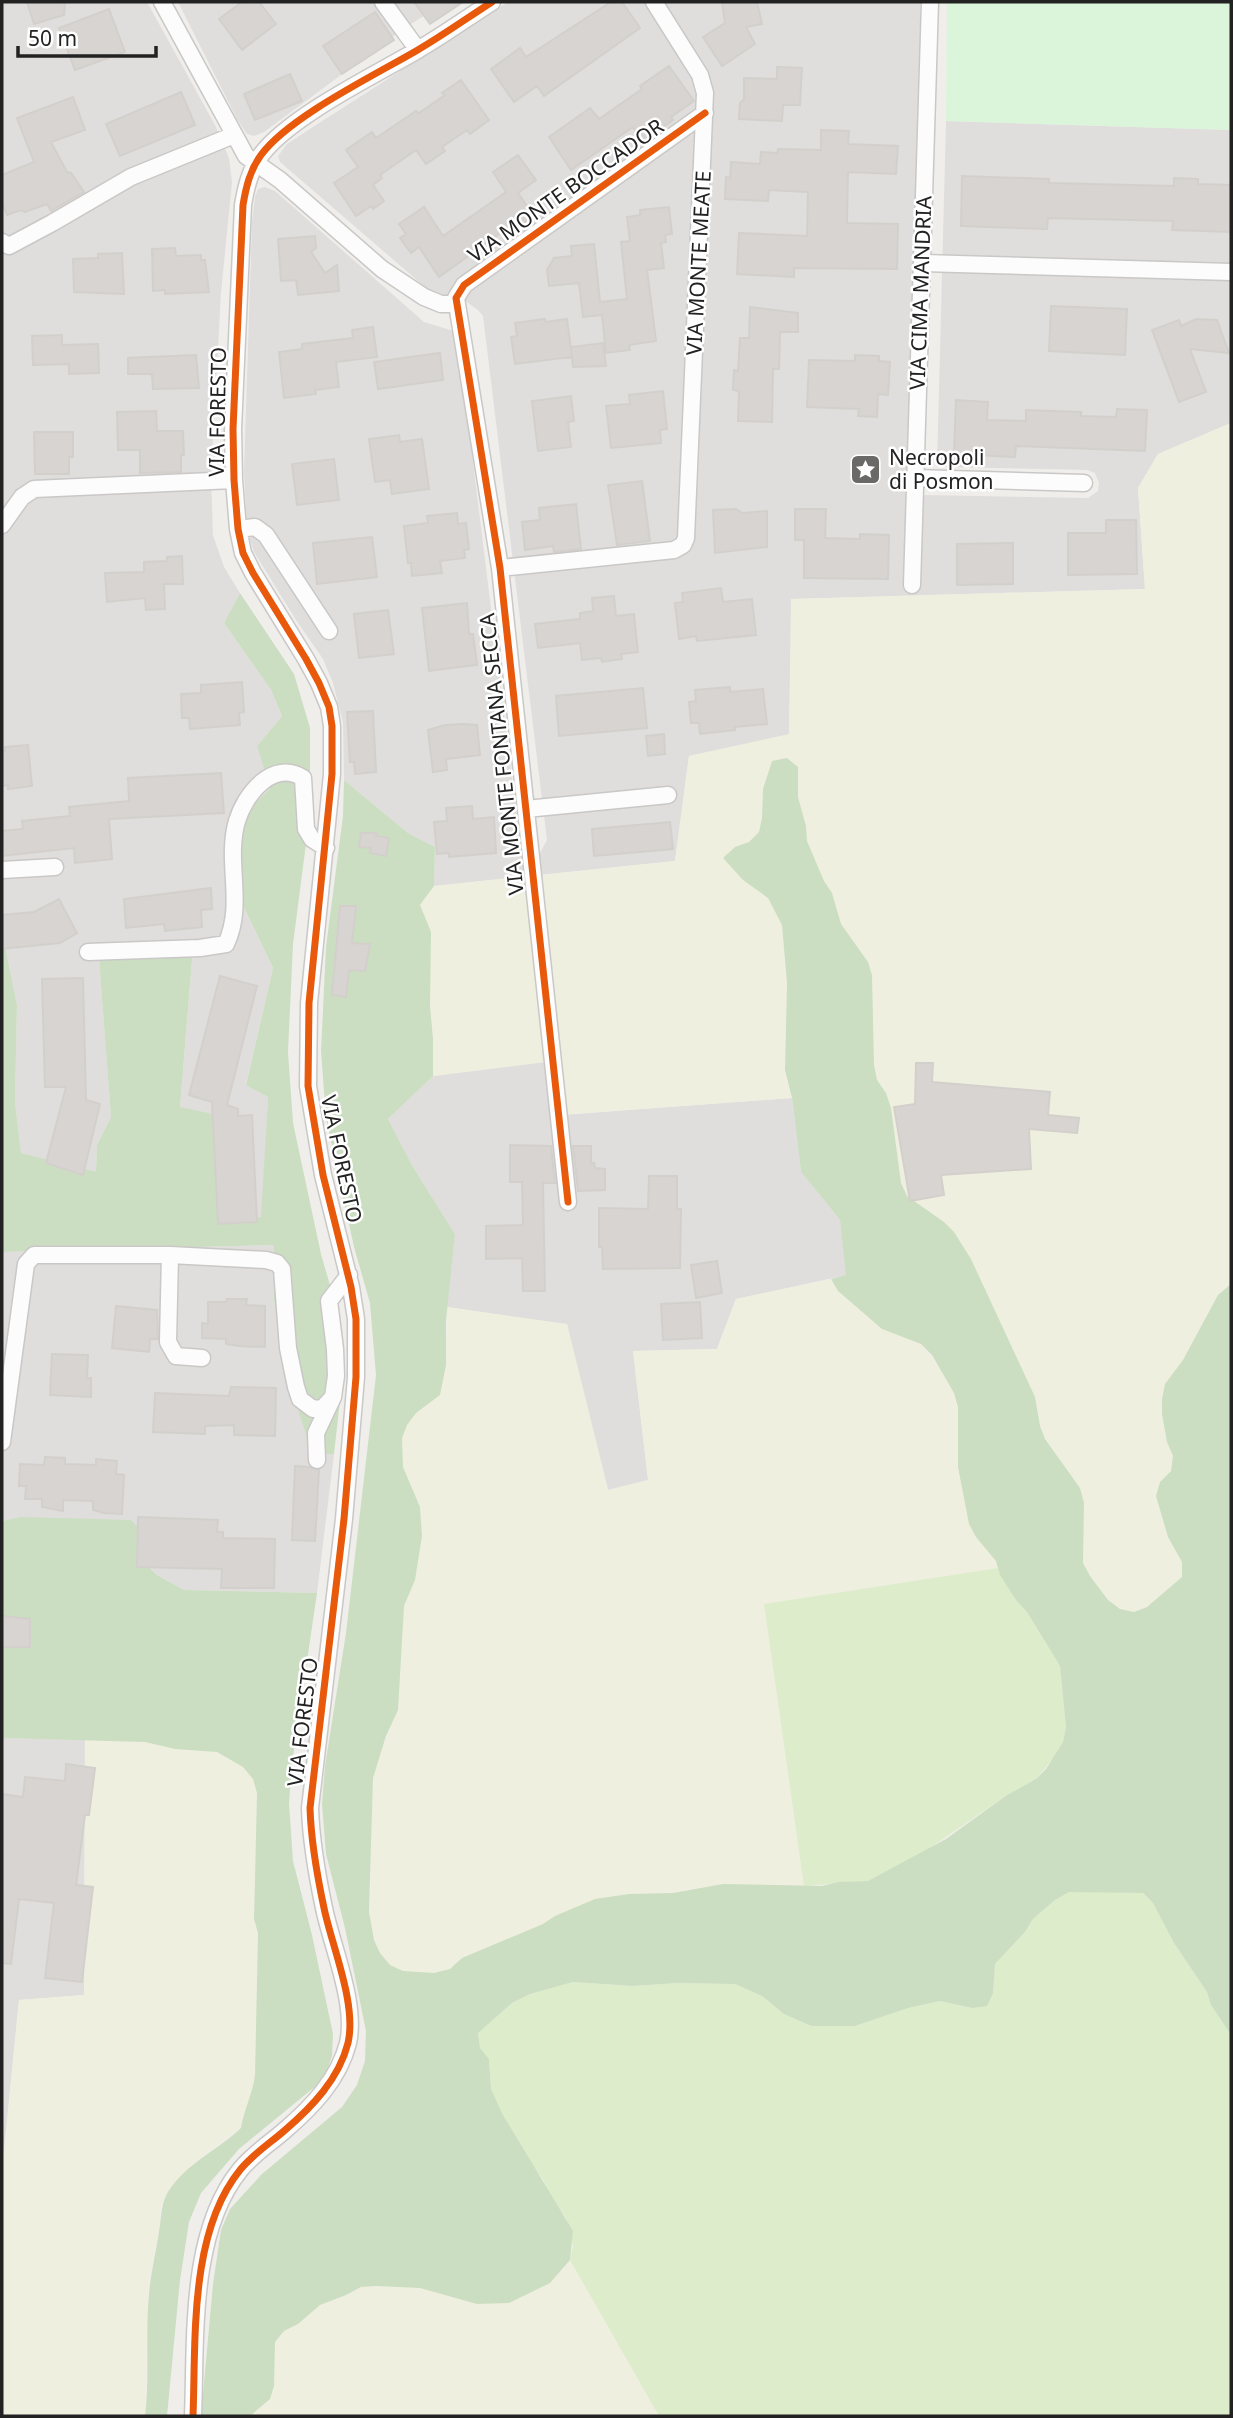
<svg xmlns="http://www.w3.org/2000/svg" width="1233" height="2418" viewBox="0 0 1233 2418" font-family="'Noto Sans',sans-serif">
	<style>
		.residential { fill: #dfdedc }
		.farmland { fill: #efefdf }
		.grass { fill: #ddeccb }
		.forest { fill: #cbdec1 }
		.park { fill: #daf5da }
		.building { fill: #d7d4d2; stroke: #d3d0cc; stroke-width: 2 }
		.lines { fill: none; stroke-linecap: round; stroke-linejoin: round }
		.minor-casing { stroke: #c9c8c7; stroke-width: 19 }
		.minor { stroke: #fdfcfc; stroke-width: 16 }
		.cycleway-casing { stroke: #fff; stroke-width: 11 }
		.cycleway { stroke: #e8590c; stroke-width: 7 }
		.labels { text-anchor: middle; stroke-width: 5; stroke-linejoin: round; paint-order: stroke }
		.street-label { font-size: 21px; fill: #222; stroke: #fff }
		.poi-label { font-size: 21px; fill: #222; stroke: #fff; text-anchor: start }
	</style>
	<rect width="100%" height="100%" fill="#f0eeeb"/>
	<path class="residential" d="M2,2H147L215,125L229,158L232,182L221,293L211,475L213,535L224,567L240,593L224,623L271,690L282,716L257,746L270,789L256,802L240,899L273,968L246,1084L268,1097L262,1218L220,1217L180,1108L193,949L99,958L111,1117L97,1145L96,1173L21,1153L15,1102L17,1005L2,931Z
		M178,2H446L403,29L264,132L254,136L247,134L237,119Z
		M508,2H920L922,495L1088,498L1098,491L1099,483L1095,473L1087,470L937,467L946,121L1231,130V423L1158,454L1138,488L1145,589L792,599L789,735L689,756L675,861L434,886L435,847L408,833L344,780L343,723L333,683L323,659L296,620L254,552L247,530L244,471L252,223L255,197L258,189L265,187L275,191L424,322L457,332L520,844L525,852L536,854L540,853L547,840L483,316L478,310L457,295L439,299L280,162L278,156L287,144L316,125Z
		M554,1060L561,1115L792,1098L801,1172L840,1220L847,1275L736,1299L717,1349L633,1351L648,1480L608,1490L567,1325L447,1307L455,1234L413,1167L388,1119L433,1076Z
		M275,1245L274,1301L312,1454H334L317,1593L184,1590L157,1575L144,1561L20,1517L2,1521V1252Z
		M2,1738L85,1740L84,1995L19,2000L4,2152L2,2151Z"/>
	<path class="farmland" d="M1231,423V1284L1218,1295L1183,1360L1165,1384L1162,1414L1167,1442L1173,1456L1171,1471L1160,1482L1156,1496L1168,1537L1182,1562V1577L1147,1607L1134,1613L1120,1609L1108,1600L1090,1576L1082,1563L1084,1503L1080,1488L1045,1439L1040,1426L1035,1397L971,1259L954,1232L933,1213L907,1196L901,1183L886,1093L877,1080L874,1065L872,975L868,962L841,924L832,893L824,881L807,841L806,826L798,797V767L787,758L772,761L763,789L762,818L759,832L749,842L735,847L743,880L768,898L782,925L787,983L785,1070L792,1098L560,1115L554,1061L433,1076V1039L420,905L434,886L675,861L689,756L789,734L791,599L1145,589L1138,488L1158,454Z
		M831,1279L838,1291L871,1320L882,1329L921,1344L940,1368L954,1393L958,1407V1467L976,1537L996,1561L998,1568L764,1604L804,1886L723,1884L568,1910L543,1924L462,1958L450,1969L434,1973H418L403,1971L390,1965L380,1953L370,1927L372,1793L376,1764L398,1710L404,1606L415,1580L422,1536L420,1507L403,1467L402,1438L407,1425L416,1413L429,1405L447,1336V1307L567,1324L608,1490L648,1480L633,1351L717,1349L736,1299Z
		M85,1740L145,1742L175,1749L217,1752L243,1767L253,1779L257,1793L254,1919L258,1933L255,2075L253,2091L243,2116L241,2127L195,2162L174,2183L165,2196L160,2209V2225L150,2271L148,2295L145,2416H2V2151H4L19,2000L84,1995Z
		M570,2260L659,2416H250L270,2399L274,2386L275,2342L284,2331L298,2324L320,2305L346,2295L361,2287L405,2286L435,2291L561,2273Z"/>
	<path class="grass" d="M998,1568L1016,1600L1027,1612L1060,1666L1066,1727L1063,1742L1055,1756L1036,1779L1007,1795L921,1854L868,1881L804,1886L764,1604Z
		M1085,1891L1143,1893L1153,1903L1174,1943L1207,1992L1211,2005L1231,2035V2416H659L570,2260L573,2246L566,2218L549,2194L544,2181L527,2157L503,2115L491,2089L489,2060L480,2048L478,2033L512,2003L530,1994L573,1982L633,1986L677,1983L735,1984L762,1996L784,2014L811,2026H855L908,2008L940,2001L972,2008L993,1993L995,1964L1025,1932L1033,1919L1055,1900L1068,1892Z"/>
	<path class="forest" d="M240,593L294,674L310,728V813L293,944L288,1052L293,1123L321,1254L337,1310L343,1374L334,1454H312L299,1412L274,1301V1245L2,1252V931L17,1005L15,1102L21,1153L96,1172L97,1145L111,1117L99,958L193,948L180,1107L222,1116L220,1217H261L268,1097L246,1085L273,968L240,899L226,898L227,857L256,802L270,789L257,746L282,716L271,690L224,623Z
		M787,758L798,767V797L806,826L807,841L824,881L832,893L841,924L868,962L872,975L874,1065L877,1080L886,1093L891,1108L901,1183L907,1196L944,1222L954,1232L971,1259L1035,1397L1040,1426L1045,1439L1080,1488L1084,1503L1083,1563L1090,1576L1108,1600L1120,1609L1134,1612L1147,1607L1182,1577V1562L1168,1537L1156,1496L1160,1482L1171,1471L1173,1456L1167,1442L1162,1414V1399L1165,1384L1183,1360L1218,1295L1231,1284V2035L1211,2005L1207,1992L1174,1943L1153,1903L1143,1893L1069,1892L1055,1900L1033,1919L1025,1932L995,1964L993,1993L987,2006L972,2008L940,2001L908,2008L855,2026H811L784,2014L762,1996L735,1984L677,1983L633,1986L573,1982L530,1994L512,2003L478,2033L480,2048L489,2059L491,2089L503,2115L573,2231L570,2260L550,2283L509,2303L477,2304L420,2288L376,2286L361,2287L346,2295L320,2305L298,2324L284,2331L275,2342L274,2386L270,2399L250,2416H201L213,2284L221,2230L230,2209L262,2174L342,2107L357,2085L365,2061L366,2031L345,1928L326,1854L322,1804L325,1766L346,1633L376,1375L370,1303L354,1247L326,1118L321,1051L326,947L343,816L344,780L408,833L435,847L434,886L420,905L431,932L430,1006L433,1039V1076L388,1119L413,1167L455,1234L446,1321V1365L440,1395L416,1413L407,1425L402,1438L403,1467L420,1507L422,1536L415,1580L404,1606L398,1710L386,1736L373,1778L369,1912L374,1940L380,1953L390,1965L403,1971L434,1973L450,1969L462,1958L543,1924L555,1916L595,1899L629,1894L673,1893L723,1884L822,1886L839,1882L868,1881L946,1839L1007,1795L1036,1779L1046,1769L1063,1742L1066,1727L1060,1666L1027,1612L1016,1600L1000,1575L996,1561L976,1537L969,1524L958,1467V1407L954,1393L932,1355L921,1344L882,1329L838,1291L831,1279L846,1275L840,1220L801,1172L792,1098L785,1070L787,983L782,925L768,898L743,880L723,858L735,847L749,842L759,832L762,818L763,789L772,761Z
		M20,1517L131,1520L144,1534V1562L157,1575L184,1590L317,1593L292,1763L289,1803L293,1861L312,1935L333,2034L332,2056L327,2071L317,2085L239,2149L201,2193L189,2222L180,2280L167,2416H145C150,2376 145,2334 149,2294C151,2270 157,2248 160,2225C162,2209 162,2199 172,2186C191,2161 219,2149 241,2128C244,2109 253,2093 255,2075L258,1933L254,1919L257,1793L253,1779L243,1767L217,1752L175,1749L145,1742L2,1738V1521Z"/>
	<path class="park" d="M947,2H1231V130L946,121Z"/>
	<path class="building" d="M27,2H65L64,15L34,24Z
		M242,2H259L276,24L242,50L219,19Z
		M414,2H463L430,24Z
		M611,2H622L640,28L544,96L537,86L514,102L491,69L520,48L526,57Z
		M722,2H757L762,24L746,27L755,44L722,66L703,37L725,23Z
		M109,9L125,52L75,70L59,28Z
		M375,12L394,40L342,74L323,46Z
		M669,66L694,101L671,117L673,120L642,141L633,127L571,170L549,137L590,108L599,119L642,89L640,86Z
		M777,67L802,68L800,105H783L782,121L739,119L740,103L744,99V78L777,79Z
		M290,74L302,101L255,120L244,94Z
		M461,80L489,120L470,134L467,130L442,147L445,151L426,164L416,150L380,175L382,178L373,185L384,201L373,209L371,206L356,216L334,183L358,167L346,150L372,132L376,138L416,111L419,113L445,95L442,93Z
		M181,92L195,125L120,156L106,124Z
		M73,97L85,130L51,142L67,172L71,173L84,192L51,211L47,204L25,212L21,210L7,215L2,202V175L34,162L17,118Z
		M821,130L849,131L848,144L898,146L896,174L848,172L847,223L898,224L897,269L794,268V277L737,274L739,233L807,236L808,192L769,190L768,201L725,199L726,177L730,178L731,162L760,164L761,152L777,153L778,149L821,150Z
		M518,155L536,180L518,193L534,216L509,233L506,229L439,277L419,247L411,253L400,238L406,234L399,224L424,207L443,236L506,192L493,172Z
		M962,176L1049,179V183L1174,186V178L1198,179V184L1231,185V232L1172,230L1173,221L1048,218L1047,229L961,226Z
		M669,207L672,234L665,235L666,242L661,243L664,268L647,270L656,341L629,345L630,350L606,353L602,315L583,317L579,283L549,286L547,270L554,258L572,256L571,246L594,244L600,302L627,299L621,242L630,241L627,217L640,215V210Z
		M315,236L316,248L311,252L325,273L337,265L339,291L298,295L296,280L281,281L278,239Z
		M175,248L176,256L201,255V260H205L209,292L165,294V290L153,291L152,249Z
		M122,253L124,294L74,292L73,259L98,258V254Z
		M1051,306L1127,309L1125,355L1049,351Z
		M750,307L798,313V332H780L779,369H773L772,422L738,421L739,391L733,390L734,370L738,371L740,338H749Z
		M545,319V322L567,319L572,357L515,364L511,337L517,336L515,323Z
		M1196,319L1217,320L1229,353L1190,349L1206,392L1179,402L1152,330L1179,320L1181,326Z
		M373,327L377,357L336,362L339,387L315,390L316,394L284,398L279,352L302,349V344L353,338L352,330Z
		M62,335V345L98,344L99,373L69,374V364L33,365L32,336Z
		M603,343L606,366L573,367L571,347Z
		M440,353L443,380L378,389L374,362Z
		M196,355L199,388L153,389L152,374H128V358Z
		M855,355L879,356V361L890,362L888,395L878,394L877,417L858,416L859,409L807,407L809,360L855,361Z
		M663,391L667,429L660,430L661,443L611,448L606,406L630,404L629,395Z
		M571,396L574,421L568,422L571,447L538,451L532,401Z
		M956,400L988,402L987,420L1026,421V410L1081,412V416L1116,417L1117,409L1147,410L1145,451L1016,446L1015,457L954,454Z
		M156,411L157,431H183L184,455H181V472L140,473V450H118L117,412Z
		M34,432H73V457H69V474H35Z
		M399,435L400,442L422,439L429,489L392,494L390,480L375,482L369,439Z
		M334,459L339,500L297,505L292,464Z
		M642,481L650,541L617,545L608,485Z
		M576,504L581,549L554,552L553,546L525,550L522,522L540,520L539,508Z
		M736,509L742,513L767,511V547L715,553L713,510Z
		M795,509H826L825,538L860,539V534L889,535L888,579L804,578V540H795Z
		M457,513L458,524L466,523L469,549L464,550L465,558L440,561L442,573L412,576L411,563H408L404,526L428,523L427,516Z
		M1106,520H1136L1137,574L1068,575V533H1106Z
		M372,537L377,577L317,584L313,543Z
		M1013,543V584L957,585V544Z
		M182,556L183,584H164L165,609L146,610L145,598L107,602L105,573L144,572V562L167,561V557Z
		M721,588L723,602L752,599L756,635L697,641L696,636L679,639L675,603L683,602L682,593Z
		M614,596L616,616L634,614L638,652L621,654L622,659L602,662L601,658L582,660L580,643L538,648L535,624L580,619V613L593,611L592,598Z
		M467,603L469,634H473L477,665L429,671L422,608Z
		M388,610L394,654L359,658L354,614Z
		M242,682L244,712L239,713L240,725L190,729L189,718H182L181,694L201,693V685Z
		M730,687V692L763,689L767,724L735,727V730L700,734L699,723H691L689,702L696,701L695,690Z
		M643,688L647,728L559,736L556,696Z
		M373,711L376,772L355,774L354,762H350L347,712Z
		M462,724L477,725L480,755L446,759L447,770L433,772L428,730L445,725Z
		M664,734L665,754L648,756L646,736Z
		M28,745L32,786L8,789V785L2,786V751H5V747Z
		M221,773L224,813L109,819L112,859L75,863L74,848L2,856V831L23,829L22,821L70,816L69,807L129,801L128,778Z
		M472,806L473,819L494,817L496,853L449,857V853L437,854L434,822L447,821L446,808Z
		M670,822L673,849L594,856L592,829Z
		M361,833H376V836L389,838L386,856L370,853L371,848L359,847Z
		M211,888L212,909L201,910L202,927L165,931L164,924L126,928L124,899Z
		M59,899L77,933L60,943L2,949V915L34,912Z
		M340,906H356L352,943L370,944L365,971L349,970L346,997L332,995Z
		M220,976L257,986L227,1105L238,1109V1116L252,1115L257,1222L218,1224L212,1102L189,1095Z
		M83,978L86,1100L100,1104L83,1175L46,1163L66,1087H45L42,979Z
		M916,1063H933L932,1082L1050,1092L1048,1115L1079,1118L1077,1133L1029,1129L1031,1169L941,1175L944,1195L910,1201L894,1107L915,1104Z
		M510,1145L551,1146L555,1183H543L545,1291H523L522,1258L486,1259V1226L523,1225L522,1182H510Z
		M573,1146H591V1163H594L595,1168L605,1169V1190L578,1191Z
		M649,1176H677V1209H681L680,1268L603,1269L602,1247H599V1208L648,1209Z
		M717,1261L722,1293L696,1298L691,1265Z
		M227,1299H247L246,1305L265,1306V1347L239,1346L226,1344V1339L202,1338V1323L208,1324V1302H226Z
		M700,1302L702,1338L663,1340L661,1304Z
		M116,1306L157,1310L158,1339H150L149,1352L112,1348Z
		M52,1354L88,1355L87,1378H91V1397L50,1395Z
		M231,1387L276,1388L275,1436L234,1435V1425L205,1426V1434L153,1432L155,1393L229,1396Z
		M45,1457L65,1458V1464L96,1465V1459L117,1461L116,1474L124,1475L122,1514L104,1513L93,1510V1501L63,1500V1511L42,1507V1499H25L26,1486H19L20,1464L44,1465Z
		M295,1466L309,1467L319,1470L315,1541L292,1540Z
		M138,1517L218,1520L217,1532H223V1538L275,1539L274,1588H221L222,1569L137,1567Z
		M2,1616L30,1619V1647H2Z
		M66,1764L95,1768L89,1815H85L76,1885L93,1887L82,1982L45,1978L54,1903L19,1899L11,1964L2,1963V1794L23,1797L25,1777L65,1781Z"/>
	<g class="lines">
		<defs>
			<path id="minor" d="M162,2L246,156L280,180L382,269L424,297L441,304H455
				M383,2L418,50
				M2,242L9,246L52,223L131,177L234,135
				M923,263L1231,272
				M915,478L1084,483
				M2,525L22,497L34,489L234,480
				M238,529L255,527L266,535L329,631
				M500,568L674,550L683,545L686,538L705,93L700,75L654,2
				M912,585L930,2
				M526,809L668,795
				M2,870L55,867
				M88,952L200,948L226,944C245,904 225,862 237,821C245,794 273,759 303,778L306,829L312,839L326,848
				M568,1202L500,568L456,298L464,285L705,113
				M170,1255L168,1342L176,1356L202,1358
				M2,1442L26,1264L34,1255H170L266,1260L277,1263L282,1269L288,1348L296,1387L300,1399L313,1409L323,1408L333,1397
				M317,1460L316,1433L333,1397L336,1376L335,1349L329,1301L349,1275
				M193,2416C196,2339 189,2233 240,2170C253,2154 269,2144 284,2131C312,2107 339,2079 348,2043C357,2004 332,1947 324,1908C317,1875 311,1842 310,1808L344,1519L356,1377V1319L351,1287L323,1175L308,1086L309,1003L332,774V726L329,707L319,683L306,659L253,573L243,553L238,529L234,480L233,429L243,205C246,187 250,170 261,155C289,117 373,76 416,51C442,36 467,18 492,2"/>
		</defs>
		<use href="#minor" class="minor-casing"/>
		<use href="#minor" class="minor"/>
		<defs>
			<path id="cycleway" d="M568,1202L500,568L456,298L464,285L705,113
				M193,2416C196,2339 189,2233 240,2170C253,2154 269,2144 284,2131C312,2107 339,2079 348,2043C357,2004 332,1947 324,1908C317,1875 311,1842 310,1808L344,1519L356,1377V1319L351,1287L323,1175L308,1086L309,1003L332,774V726L329,707L319,683L306,659L253,573L243,553L238,529L234,480L233,429L243,205C246,187 250,170 261,155C289,117 373,76 416,51C442,36 467,18 492,2"/>
		</defs>
		<use href="#cycleway" class="cycleway-casing"/>
		<use href="#cycleway" class="cycleway"/>
	</g>
	<defs>
		<symbol id="sight-square" viewBox="-11 -11 22 22"><rect x="-9" y="-9" width="18" height="18" rx="4" fill="#6a6968" stroke="#fff"/><path d="M0-6L1.8-2.2L6-1.7L2.9 1.2L3.7 5.4L0 3.3L-3.7 5.4L-2.9 1.2L-6-1.7L-1.8-2.2Z" fill="#fff"/></symbol>
	</defs>
	<g fill-rule="evenodd">
		<use href="#sight-square" x="848" y="452" width="35" height="35"/>
	</g>
	<g class="labels">
		<g class="street-label">
			<text transform="translate(566 191) rotate(-35)" y="7">VIA MONTE BOCCADOR</text>
			<text transform="translate(699 263) rotate(-87)" y="7">VIA MONTE MEATE</text>
			<text transform="translate(921 293) rotate(-88)" y="7">VIA CIMA MANDRIA</text>
			<text transform="translate(218 412) rotate(-89)" y="7">VIA FORESTO</text>
			<text transform="translate(502 754) rotate(-96)" y="7">VIA MONTE FONTANA SECCA</text>
			<text transform="translate(341 1159) rotate(78)" y="7">VIA FORESTO</text>
			<text transform="translate(303 1722) rotate(-83)" y="7">VIA FORESTO</text>
		</g>
		<g class="poi-label">
			<text x="889" y="465">Necropoli<tspan x="889" dy="24">di Posmon</tspan></text>
		</g>
	</g>
	<rect width="1233" height="2418" fill="none" stroke="#222222" stroke-width="7"/>
	<path d="M18 46v10h138v-10" fill="none" stroke="#222222" stroke-width="3.5"/>
	<text x="28" y="46" font-size="21" fill="#222222" stroke="#ffffff" stroke-width="5" paint-order="stroke">50 m</text>
</svg>
